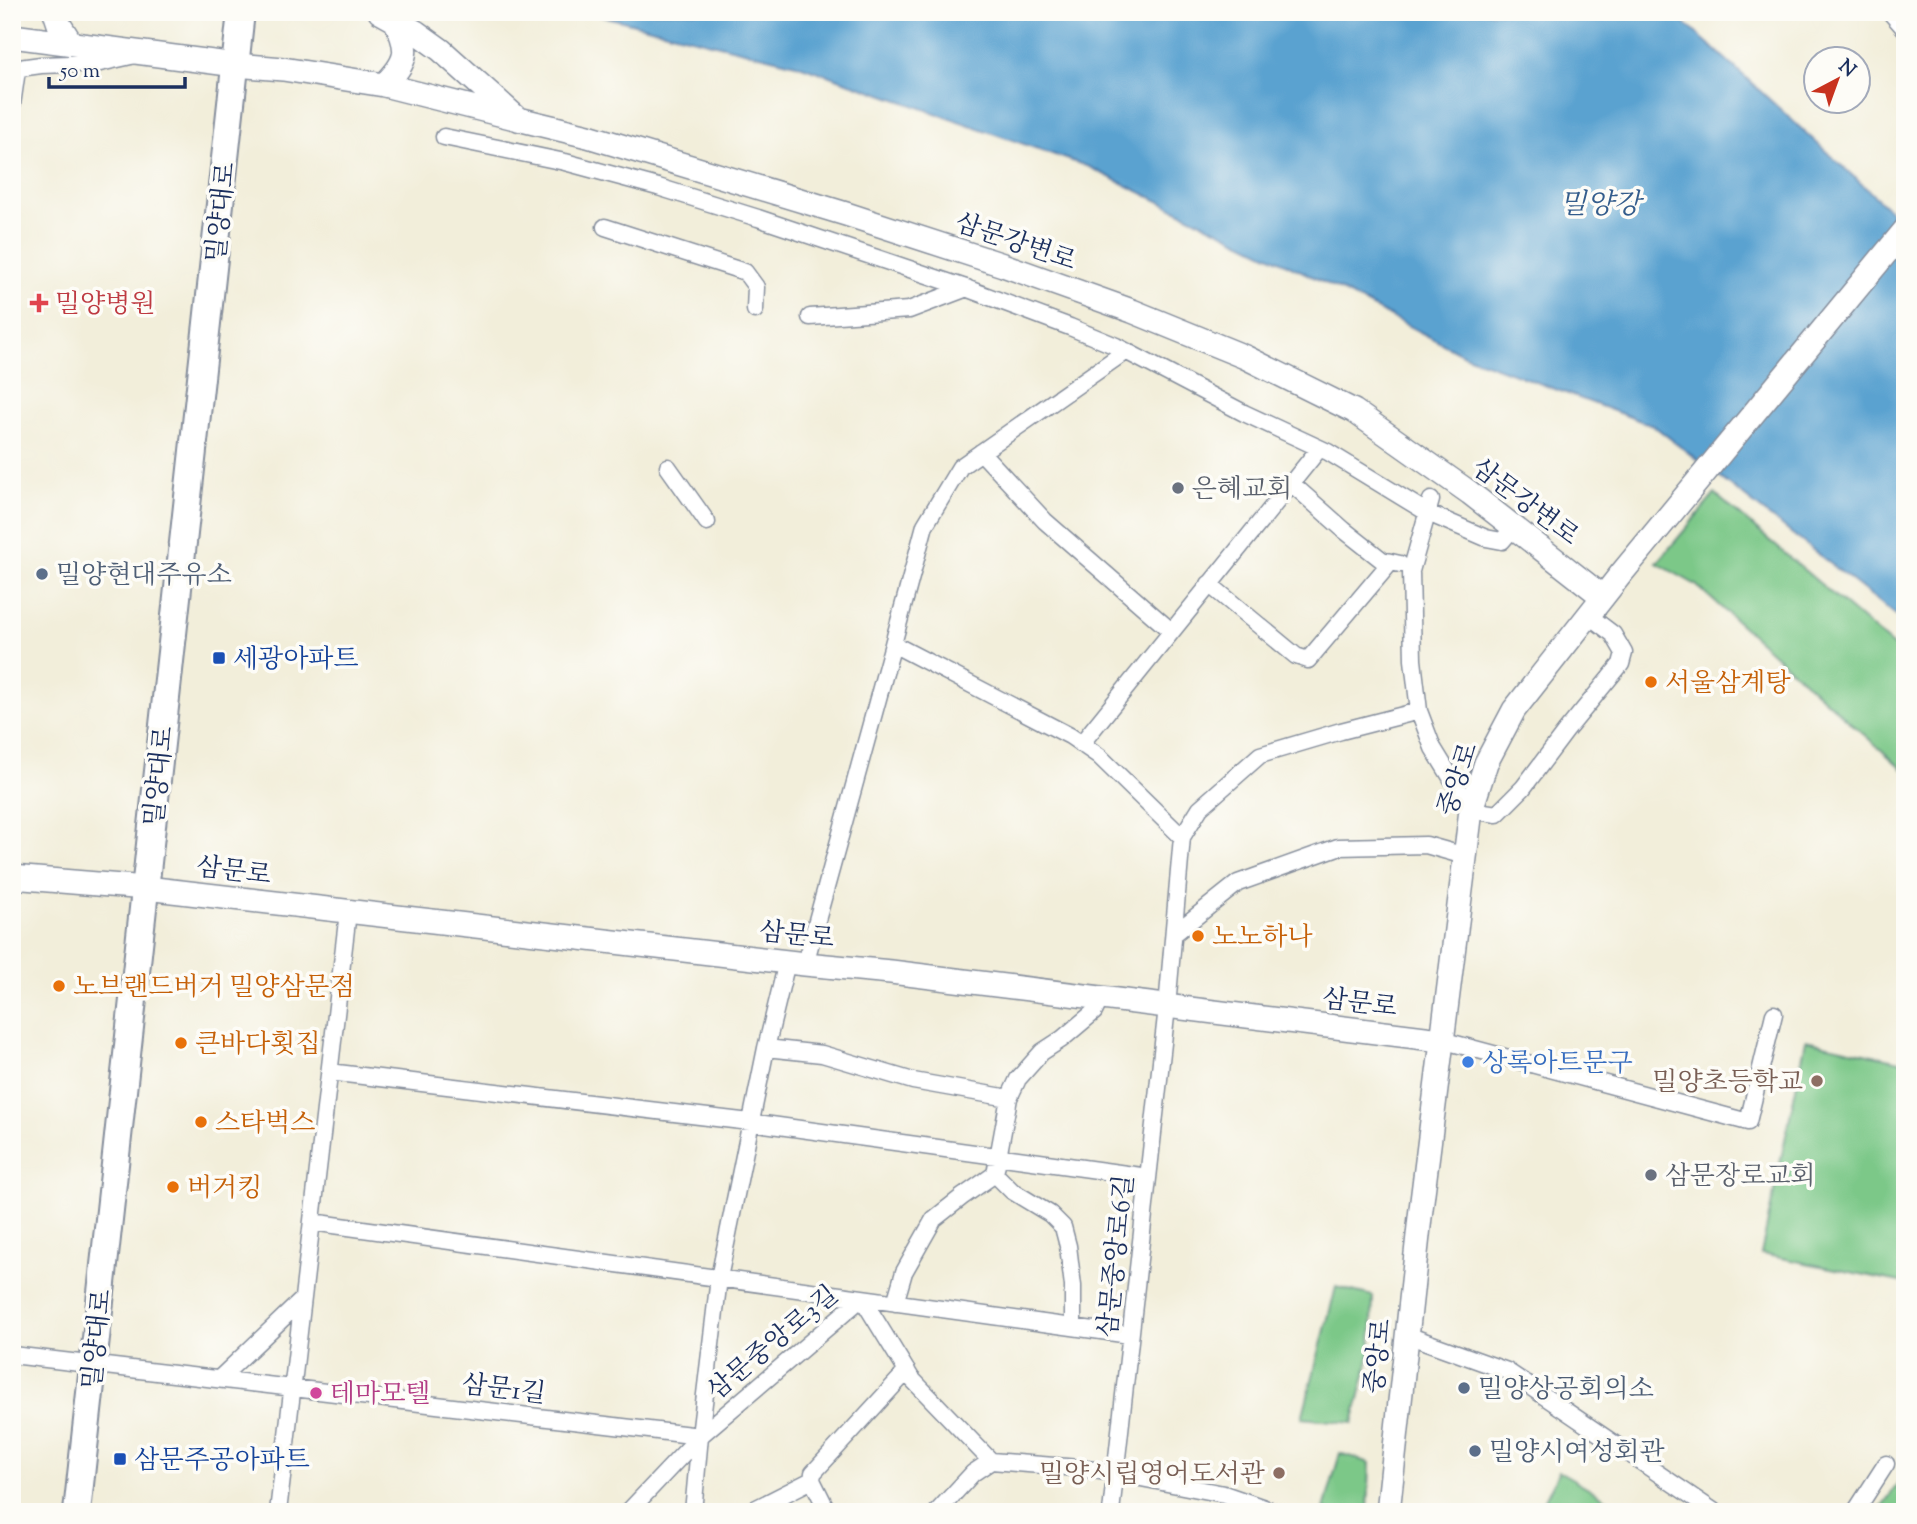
<svg xmlns="http://www.w3.org/2000/svg" width="1917" height="1524" viewBox="0 0 1917 1524" font-family="'Sorts Mill Goudy','Noto Serif KR',serif">
	<style>
		.green { fill: #7bc888; stroke: #4b7c73; stroke-width: 2 }
		.water { fill: #5aa2d0; stroke: #3a6897; stroke-width: 2 }
		.lines { fill: none; stroke-linecap: round; stroke-linejoin: round }
		.street-casing { stroke: #868e9c; stroke-width: 19 }
		.secondary-casing { stroke: #868e9c; stroke-width: 26 }
		.primary-casing { stroke: #868e9c; stroke-width: 30 }
		.street { stroke: #fff; stroke-width: 16 }
		.secondary { stroke: #fff; stroke-width: 23 }
		.primary { stroke: #fff; stroke-width: 26 }
		.health-dot { fill: #e0444e; stroke: #fdfcf7; stroke-width: 2.5 }
		.worship-dot { fill: #6b7280; stroke: #fdfcf7; stroke-width: 2.5 }
		.service-dot { fill: #5c6f8a; stroke: #fdfcf7; stroke-width: 2.5 }
		.transit-dot { fill: #1a4fb4; stroke: #fdfcf7; stroke-width: 2.5 }
		.food-dot { fill: #e8710a; stroke: #fdfcf7; stroke-width: 2.5 }
		.shop-dot { fill: #3f7fe0; stroke: #fdfcf7; stroke-width: 2.5 }
		.education-dot { fill: #8d6e63; stroke: #fdfcf7; stroke-width: 2.5 }
		.hotel-dot { fill: #d1479c; stroke: #fdfcf7; stroke-width: 2.5 }
		.labels { text-anchor: middle; stroke-width: 7; stroke-linejoin: round; paint-order: stroke }
		.street-label { font-size: 26px; fill: #1b2f5e; stroke: #fdfcf7 }
		.health-label { font-size: 26px; fill: #be3a42; stroke: #fdfcf7; text-anchor: start }
		.worship-label { font-size: 26px; fill: #5b616d; stroke: #fdfcf7; text-anchor: start }
		.service-label { font-size: 26px; fill: #4e5e75; stroke: #fdfcf7; text-anchor: start }
		.transit-label { font-size: 26px; fill: #164399; stroke: #fdfcf7; text-anchor: start }
		.food-label { font-size: 26px; fill: #c56008; stroke: #fdfcf7; text-anchor: start }
		.shop-label { font-size: 26px; fill: #366cbe; stroke: #fdfcf7; text-anchor: start }
		.education-label { font-size: 26px; fill: #785e54; stroke: #fdfcf7; text-anchor: end }
		.hotel-label { font-size: 26px; fill: #b23c85; stroke: #fdfcf7; text-anchor: start }
		.water-label { font-size: 28px; font-style: italic; fill: #345d8c; stroke: #fdfcf7 }
	</style>
	<rect width="100%" height="100%" fill="#fdfcf7"/>
	<filter id="ink" filterUnits="userSpaceOnUse"><feTurbulence type="fractalNoise" baseFrequency=".0143" numOctaves="2"/><feDisplacementMap in="SourceGraphic" scale="14" xChannelSelector="R" yChannelSelector="G"/><feConvolveMatrix kernelMatrix="1 2 1 2 8 2 1 2 1" color-interpolation-filters="sRGB"/></filter>
	<filter id="wash" filterUnits="userSpaceOnUse"><feTurbulence type="fractalNoise" baseFrequency=".00686" numOctaves="4" result="noise"/><feDisplacementMap in="SourceGraphic" scale="28" xChannelSelector="R" yChannelSelector="G"/><feGaussianBlur stdDeviation="1.57" result="paint"/><feColorMatrix in="noise" values="0 0 0 0 0 0 0 0 0 0 0 0 0 0 0 0 0 1.4 0 .05"/><feComposite in="paint" operator="in"/></filter>
	<g filter="url(#wash)">
		<rect width="100%" height="100%" fill="#f2eeda"/>
		<path class="green" d="M1715,494L1905,656V771L1696,585L1657,563Z
			M1806,1040L1905,1062V1283L1761,1254Z
			M1336,1287L1373,1296L1371,1351L1353,1423L1302,1418Z
			M1340,1453L1370,1463L1368,1512H1332L1324,1509Z
			M1559,1471L1630,1512H1631H1539Z
			M1899,1482L1905,1483V1512H1878Z"/>
		<path class="water" d="M586,12H1672L1719,53L1905,224V622L1654,426L1464,355L1340,290L1089,167L796,64Z"/>
	</g>
	<g filter="url(#ink)">
		<g class="lines">
			<defs>
				<path id="street" d="M1890,12L1905,29
					M12,69L41,65L100,63L131,56
					M12,105L17,70
					M444,137L565,162L658,187L758,218L963,287L1070,327L1116,346L1244,413L1328,452L1428,513L1486,538L1502,541L1514,527
					M605,227L745,272L756,287L755,310
					M810,317L909,310L967,288
					M981,452L1045,521L1171,631
					M668,467L707,522
					M1291,483L1344,530L1382,560L1400,564
					M1209,584L1296,656L1308,660L1390,563
					M893,644L925,525L960,467L1126,351
					M1419,711L1413,660L1411,571L1431,500
					M1081,744L1319,449
					M1182,837L1200,808L1260,755L1341,731L1419,711L1433,748L1471,810L1497,814L1523,788L1566,731L1621,664L1624,653L1613,634L1588,615
					M1174,934L1238,883L1338,847L1426,845L1465,856
					M805,964L893,644L1070,736L1099,756L1182,837L1167,1007L1111,1512
					M1441,1040L1748,1122L1774,1014
					M766,1048L822,1054L913,1081L1009,1098
					M329,1072L750,1122L1148,1177
					M312,1222L1130,1335
					M895,1303L904,1272L934,1219L962,1197L995,1174
					M1073,1327V1286L1068,1246L1063,1227L1050,1214L1012,1191L995,1174L1009,1098L1018,1079L1042,1052L1062,1039L1094,1012L1101,998
					M1407,1335L1507,1371L1715,1512
					M12,1355L700,1436
					M219,1379L302,1300
					M278,1512L348,912
					M628,1512L700,1436L862,1298L911,1378L991,1461L1079,1468L1115,1473L1224,1494L1276,1512
					M693,1512L700,1436L719,1278L766,1048L787,962
					M749,1512L812,1480
					M828,1512L812,1480L813,1473L907,1371
					M937,1512L973,1473L991,1461
					M1855,1512L1886,1464"/>
				<path id="secondary" d="M55,12L59,24L71,43
					M380,12L416,32L441,50L518,119L588,136L846,214L1003,265L1132,311L1245,357L1354,411L1470,493L1603,597
					M12,36L236,65L283,69L384,85L515,118
					M384,85C409,60 410,50 394,18
					M12,877L146,888L805,964L891,972L1441,1040
					M1388,1512L1420,1217L1471,810L1486,763L1514,710L1621,574L1905,230"/>
				<path id="primary" d="M77,1512L241,12"/>
			</defs>
			<use href="#street" class="street-casing"/>
			<use href="#secondary" class="secondary-casing"/>
			<use href="#primary" class="primary-casing"/>
			<use href="#street" class="street"/>
			<use href="#secondary" class="secondary"/>
			<use href="#primary" class="primary"/>
		</g>
	</g>
	<path class="health-dot" d="M35.5 292.5h7v7h7v7h-7v7h-7v-7h-7v-7h7z"/>
	<g class="worship-dot">
		<circle cx="1178" cy="488" r="7"/>
		<circle cx="1651" cy="1175" r="7"/>
	</g>
	<g class="service-dot">
		<circle cx="42" cy="574" r="7"/>
		<circle cx="1464" cy="1388" r="7"/>
		<circle cx="1475" cy="1451" r="7"/>
	</g>
	<g class="transit-dot">
		<rect x="212" y="651" width="14" height="14" rx="3.5"/>
		<rect x="113" y="1452" width="14" height="14" rx="3.5"/>
	</g>
	<g class="food-dot">
		<circle cx="1651" cy="682" r="7"/>
		<circle cx="1198" cy="936" r="7"/>
		<circle cx="59" cy="986" r="7"/>
		<circle cx="181" cy="1043" r="7"/>
		<circle cx="201" cy="1122" r="7"/>
		<circle cx="173" cy="1187" r="7"/>
	</g>
	<circle class="shop-dot" cx="1468" cy="1062" r="7"/>
	<g class="education-dot">
		<circle cx="1817" cy="1081" r="7"/>
		<circle cx="1279" cy="1473" r="7"/>
	</g>
	<circle class="hotel-dot" cx="316" cy="1393" r="7"/>
	<g class="labels">
		<g class="street-label">
			<text transform="translate(220 212) rotate(-84)" y="9">밀양대로</text>
			<text transform="translate(1016 241) rotate(19)" y="9">삼문강변로</text>
			<text transform="translate(1526 501) rotate(37)" y="9">삼문강변로</text>
			<text transform="translate(158 776) rotate(-84)" y="9">밀양대로</text>
			<text transform="translate(1457 779) rotate(-72)" y="9">중앙로</text>
			<text transform="translate(234 870) rotate(7)" y="9">삼문로</text>
			<text transform="translate(797 934) rotate(6)" y="9">삼문로</text>
			<text transform="translate(1360 1002) rotate(7)" y="9">삼문로</text>
			<text transform="translate(1115 1256) rotate(-84)" y="9">삼문중앙로6길</text>
			<text transform="translate(96 1339) rotate(-84)" y="9">밀양대로</text>
			<text transform="translate(772 1342) rotate(-40)" y="9">삼문중앙로3길</text>
			<text transform="translate(1377 1356) rotate(-84)" y="9">중앙로</text>
			<text transform="translate(504 1388) rotate(7)" y="9">삼문1길</text>
		</g>
		<g class="health-label">
			<text x="55" y="312">밀양병원</text>
		</g>
		<g class="worship-label">
			<text x="1192" y="497">은혜교회</text>
			<text x="1665" y="1184">삼문장로교회</text>
		</g>
		<g class="service-label">
			<text x="56" y="583">밀양현대주유소</text>
			<text x="1478" y="1397">밀양상공회의소</text>
			<text x="1489" y="1460">밀양시여성회관</text>
		</g>
		<g class="transit-label">
			<text x="233" y="667">세광아파트</text>
			<text x="134" y="1468">삼문주공아파트</text>
		</g>
		<g class="food-label">
			<text x="1665" y="691">서울삼계탕</text>
			<text x="1212" y="945">노노하나</text>
			<text x="73" y="995">노브랜드버거 밀양삼문점</text>
			<text x="195" y="1052">큰바다횟집</text>
			<text x="215" y="1131">스타벅스</text>
			<text x="187" y="1196">버거킹</text>
		</g>
		<g class="shop-label">
			<text x="1482" y="1071">상록아트문구</text>
		</g>
		<g class="education-label">
			<text x="1803" y="1090">밀양초등학교</text>
			<text x="1265" y="1482">밀양시립영어도서관</text>
		</g>
		<g class="hotel-label">
			<text x="330" y="1402">테마모텔</text>
		</g>
		<g class="water-label">
			<text x="1600" y="213">밀양강</text>
		</g>
	</g>
	<rect width="1917" height="1524" fill="none" stroke="#fdfcf7" stroke-width="42"/>
	<g transform="translate(1837 80) rotate(41)"><circle r="33" fill="#fdfcf7" stroke="#a3aaba" stroke-width="2"/>
	<path d="M0-5L12 26L0 18L-12 26Z" fill="#c8321e"/>
	<text y="-10" font-size="19" font-weight="bold" text-anchor="middle" fill="#1b2f5e">N</text>
	</g>
	<path d="M49 77v10h136v-10" fill="none" stroke="#1b2f5e" stroke-width="3.5"/>
	<text x="60" y="77" font-size="21" fill="#1b2f5e" stroke="#fdfcf7" stroke-width="5" paint-order="stroke">50 m</text>
</svg>
